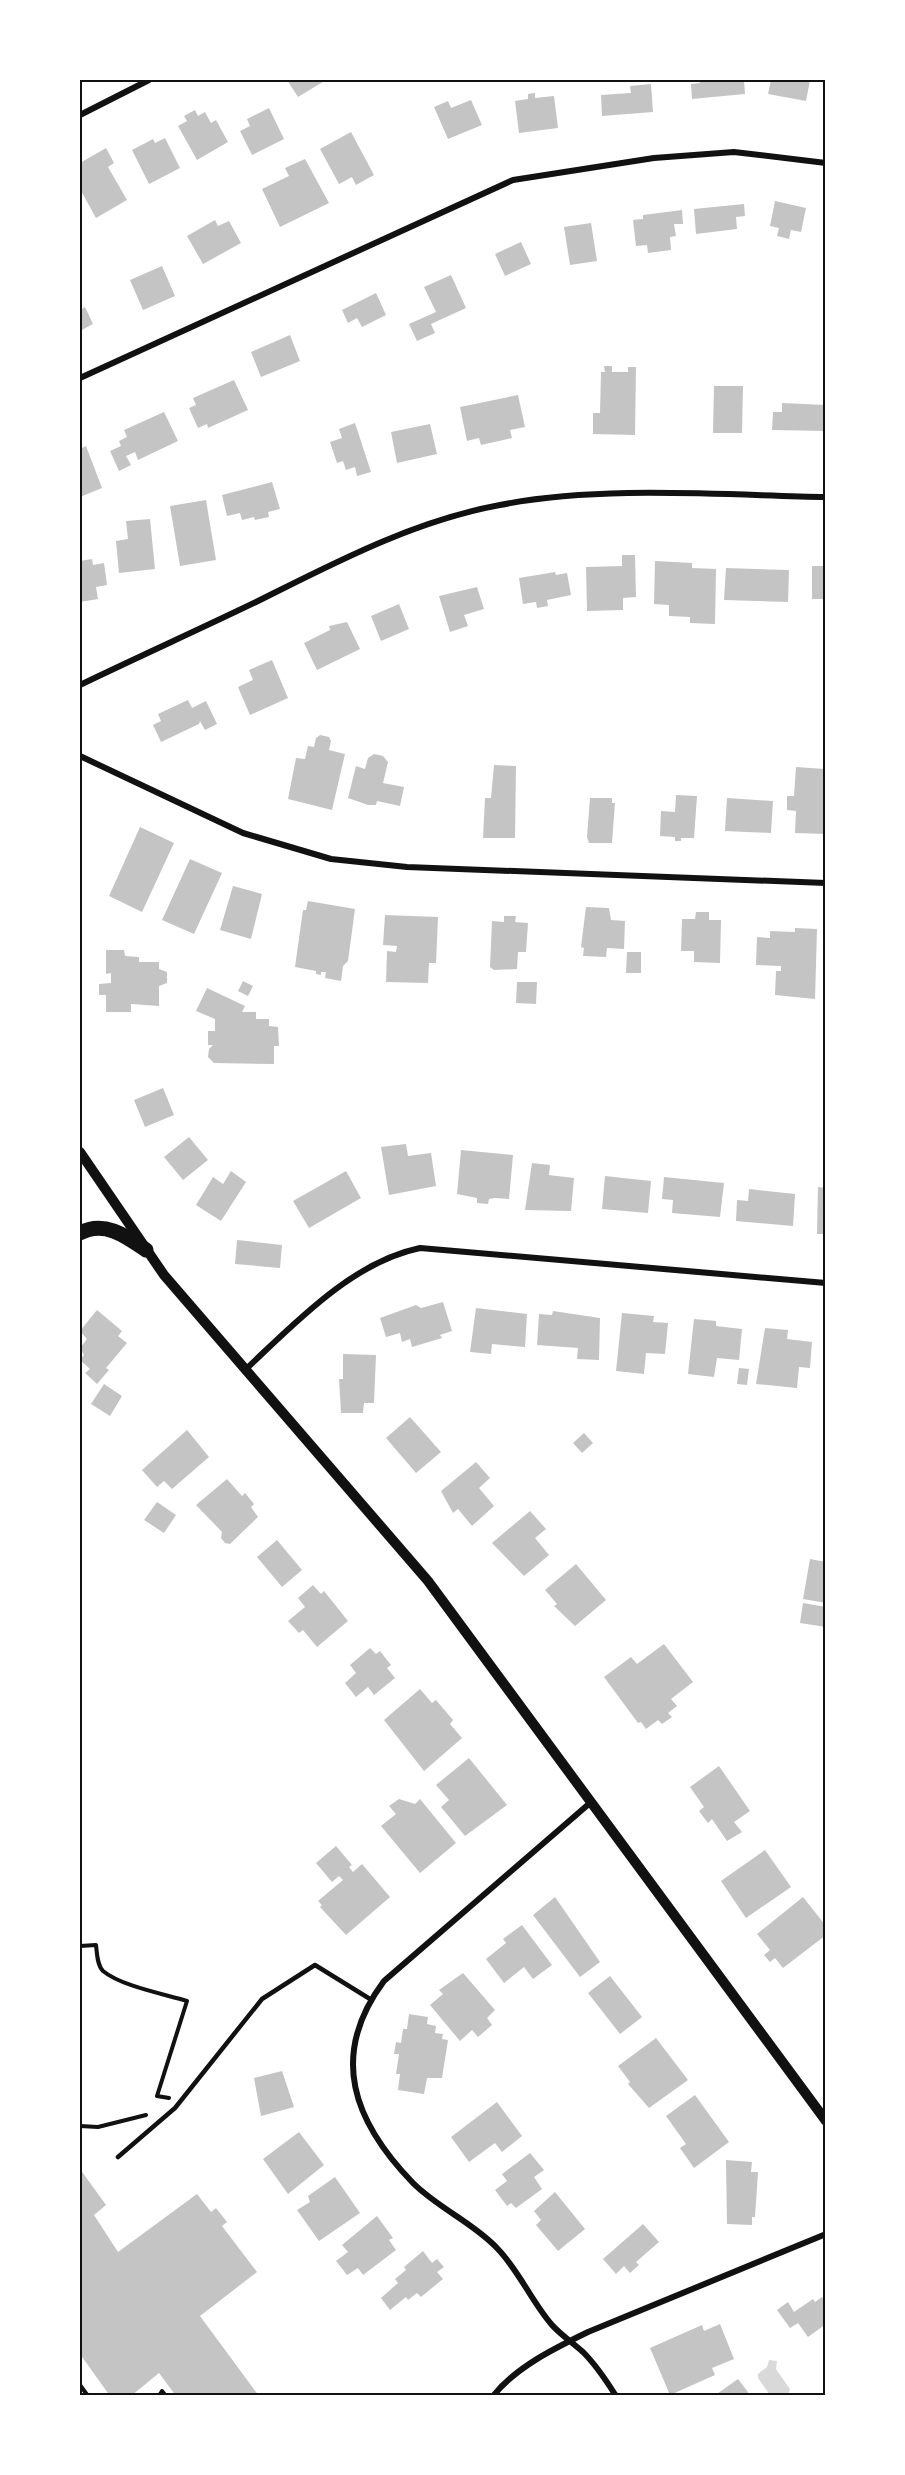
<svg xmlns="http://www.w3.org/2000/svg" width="905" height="2475" viewBox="0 0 905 2475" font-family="Arial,sans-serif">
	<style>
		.water { fill: #d9d9d9 }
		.building { fill: #c4c4c4 }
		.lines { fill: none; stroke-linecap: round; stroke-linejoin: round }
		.path { stroke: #111; stroke-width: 4 }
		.service { stroke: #111; stroke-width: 4.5 }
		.minor { stroke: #111; stroke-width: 6 }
		.tertiary { stroke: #111; stroke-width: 10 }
		.primary { stroke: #111; stroke-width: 15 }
		.neatline { fill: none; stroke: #111; stroke-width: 2 }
	</style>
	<rect width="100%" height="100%" fill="#fff"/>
	<path class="water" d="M769,2360L777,2361L776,2369L790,2389L788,2395H770L758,2378V2374L767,2367Z"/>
	<path class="building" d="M287,80H326L298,97Z
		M699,80H744L745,94L692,99L691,84L700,83Z
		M771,80H810L806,101L768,94Z
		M651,84L653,112L602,116L601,95L631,93L630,86Z
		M535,93V98L554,96L558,128L519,133L515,101L528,99V94Z
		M471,100L482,125L448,139L434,107L448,101L451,108Z
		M269,108L284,139L252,155L240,131L250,126L247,119Z
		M195,110L198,116L205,112L211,123L216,120L228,142L197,160L178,126L187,121L184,116Z
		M351,132L374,175L356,185L352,177L339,184L320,149Z
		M165,138L180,168L149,184L132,150L153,139L155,143Z
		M106,148L114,163L108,167L127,200L96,218L80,189V172L82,171L80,163Z
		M305,159L329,203L280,227L262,189L289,176L285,168Z
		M775,201L806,208L801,232L791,230L789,239L777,236L779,228L770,226Z
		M744,204L745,216L736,217L737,229L696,234L694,209Z
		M682,210L683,224H674L676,236L670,237L671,250L648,253L647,245L636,246L633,220L643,219V215Z
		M215,220L218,226L229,221L241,243L203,264L187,236Z
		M591,223L597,261L570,265L564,227Z
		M521,242L531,264L505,276L495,254Z
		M162,266L175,296L143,310L130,280Z
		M451,275L466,308L431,324L435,333L417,341L409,324L436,312L424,287Z
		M376,293L386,315L362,327L357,318L348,323L342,310Z
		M85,307L93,324L80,331V310Z
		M290,335L300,361L261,377L251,352Z
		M604,366H612V372H628V367H636L635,435L593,434V413H600L601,372H605Z
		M234,380L248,410L208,428L207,424L198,428L189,408L196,405L193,398Z
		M714,386H743L742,433H713Z
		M518,395L525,427L510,430L512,438L481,445L479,438L467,441L460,407Z
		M782,403L826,405V431L772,430L773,412H782Z
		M164,412L178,441L138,460L135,452L126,456L131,465L119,471L110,451L121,446L119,441L127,437L124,430Z
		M355,423L371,472L357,476L355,467L346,470L343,461L337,463L330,442L342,438L339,429Z
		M430,424L437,454L397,463L391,432Z
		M86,446L102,488L80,497V449Z
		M272,482L280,509L268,512L269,517L255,520L254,517L242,520L240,513L227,516L222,495Z
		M206,500L216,560L180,566L170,506Z
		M150,519L155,569L119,573L116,541L128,539L126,521Z
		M622,555H635L636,597L623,598V610L587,611L586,567L622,566Z
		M92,559L93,565L104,563L107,585L96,587L98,599L80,602V561Z
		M655,561L692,563V568L716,569L715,624L690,623V617L669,616V605L654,604Z
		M812,566H826V599H812Z
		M726,568L789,570L788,602L724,600Z
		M555,572L556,575L567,573L571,595L547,600L548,606L537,608L536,602L523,604L519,578Z
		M477,587L484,609L464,615L468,626L450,632L439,596Z
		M399,604L409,629L381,641L371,616Z
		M347,622L360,649L317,670L304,643L330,630L329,626Z
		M272,660L288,698L250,715L238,687L253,680L249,670Z
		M188,700L192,708L206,701L217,724L205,730L200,721L199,724L161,742L153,725L161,721L158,714Z
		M320,735L329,737L331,741L329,750L345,754L332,810L288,799L296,758L305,759L308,746L314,747L316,738Z
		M374,754L383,756L388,762L383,783L404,787L400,806L377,801L376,805H368L348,798L356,766L365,769L368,758Z
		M494,765L516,766L515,838H483L485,798H491Z
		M796,767L825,769L826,834L795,833L796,811L787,810V796H794Z
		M676,795L697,796L694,838H681V841H675V837L660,836L661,811L675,812Z
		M590,798H612V803H615L612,843H589L587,837Z
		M727,798L773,801L771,833L725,831Z
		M140,827L174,843L142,912L109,896Z
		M190,859L222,873L194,934L162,920Z
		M233,886L262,894L251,939L220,930Z
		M308,901L355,909L348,961L343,966L341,981L325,978L326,972H321V975L316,974V971L295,967L303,910H306Z
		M586,907L609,908L611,920L625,921L624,949L607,948L606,957L583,956L584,948L581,947Z
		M696,912H709V920H721L720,963L694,962V951H681L682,919H695Z
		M385,915L438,917L436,963H429L428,983L386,982L387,951L396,952L397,946L383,945Z
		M504,916H516L515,922L528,923L526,952H518L517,969L494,970L490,967L492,921L504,922Z
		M795,928L817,929L815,999L775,995L776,971H781V966L756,965L757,937L770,938V931L795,932Z
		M106,950H124L125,956L139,957V962H159V969L167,972V983L159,986V1006L131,1004V1012H106V995H99V984L111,983V973L106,974Z
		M627,952H641V973H626Z
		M243,981L253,986L248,996L238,991Z
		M517,982H537L536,1004L516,1003Z
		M207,988L245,1006L242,1012H256V1019H269V1026L278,1027L279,1046H274V1064L214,1063L208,1057L209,1049L213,1045H208V1031H215V1019L196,1011Z
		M163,1088L174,1115L145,1127L134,1100Z
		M189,1137L208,1160L183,1180L164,1157Z
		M406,1144L408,1156L431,1153L436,1186L389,1195L381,1147Z
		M461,1150L513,1155L509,1199L495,1198L489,1199L488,1204L477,1203V1198L457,1194Z
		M532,1163L550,1165L549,1175L574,1178L571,1211L525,1210Z
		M231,1171L246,1182L221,1221L196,1205L213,1177L223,1184Z
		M346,1171L361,1198L309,1228L293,1201Z
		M605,1176L651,1181L648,1213L602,1209Z
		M664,1177L724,1183L720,1217L672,1213L673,1200L662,1199Z
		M818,1187L826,1188V1234H817Z
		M749,1189L795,1194L793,1226L736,1221L737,1200L748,1201Z
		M237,1240L282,1245L280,1268L235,1264Z
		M443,1302L452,1331L440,1335L442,1338L412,1347L410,1339L402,1342L400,1333L386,1337L380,1318L416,1305L421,1308Z
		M476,1308L527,1314L525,1347L492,1344L491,1354L470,1352Z
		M97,1310L122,1331L118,1336L127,1343L106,1368L109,1370L97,1384L85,1373L90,1369L80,1360L84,1355L80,1348L87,1339L80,1331Z
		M553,1311L600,1318L599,1360L577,1359L578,1348L537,1345L539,1314L552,1315Z
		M622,1313L654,1316L653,1322L668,1323L665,1354L646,1353L644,1374L616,1371Z
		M694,1319L716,1321V1326L742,1329L739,1360L717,1358L714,1377L688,1374Z
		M765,1328L788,1330L787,1339L812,1342L810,1368L799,1367L797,1388L756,1384Z
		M343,1354L376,1355L374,1403H364L363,1413H341L339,1379H343Z
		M739,1368L749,1369L747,1385L737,1384Z
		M104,1384L122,1396L110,1416L91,1404Z
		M410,1417L441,1452L416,1473L386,1438Z
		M187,1430L209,1457L172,1489L164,1481L157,1487L142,1470Z
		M584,1433L593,1443L582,1453L573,1443Z
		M476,1462L490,1478L479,1488L494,1506L472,1526L458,1509L453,1513L441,1491Z
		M227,1479L242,1496L245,1493L254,1504L251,1507L258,1517L230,1544L225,1543L221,1538L222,1532L196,1505Z
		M157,1502L176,1515L164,1533L144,1520Z
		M530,1511L546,1529L535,1538L549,1555L524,1576L492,1543Z
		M277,1540L302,1570L282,1587L257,1557Z
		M810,1559L826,1562V1603L803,1599Z
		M576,1564L606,1600L575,1626L554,1606L557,1604L545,1590Z
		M313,1585L321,1594L324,1591L348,1621L317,1647L303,1630L299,1633L288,1621L305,1607L298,1598Z
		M803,1603L826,1607V1627L800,1623Z
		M664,1644L693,1682L671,1699L677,1706L668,1713L672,1717L662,1724L658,1720L646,1729L641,1722L638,1723L604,1677L631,1657L637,1664Z
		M370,1648L376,1654L380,1651L391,1665L387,1668L395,1678L374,1695L368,1687L356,1697L345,1683L356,1673L350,1665Z
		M420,1689L432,1703L436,1700L453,1720L450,1724L462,1738L424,1771L384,1720Z
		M469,1758L507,1805L465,1836L441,1807L449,1800L436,1785Z
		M719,1766L750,1811L734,1822L742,1832L727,1841L712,1819L708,1823L699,1811L704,1807L690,1787Z
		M399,1799L415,1804L420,1799L456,1843L420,1873L381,1826L396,1814L389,1806Z
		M336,1846L352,1865L349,1867L353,1872L362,1864L390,1897L346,1935L320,1907L322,1905L318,1901L343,1880L339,1876L332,1882L316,1863Z
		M765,1850L791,1887L746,1918L721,1881Z
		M555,1897L600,1962L580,1977L533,1915Z
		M803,1897L826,1926V1935L783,1968L775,1958L770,1962L764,1955L770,1950L757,1934Z
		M522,1925L552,1965L533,1979L524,1967L504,1983L486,1959L506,1943L503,1939Z
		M463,1973L495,2010L487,2018L492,2025L478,2037L472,2030L460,2041L430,2005L443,1994L439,1990Z
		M610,1976L642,2017L620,2034L588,1993Z
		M409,2014L428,2017L427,2024L436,2026L435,2033L443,2034L442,2039L448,2040L442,2078H427L424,2094L398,2090L400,2074H396L399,2054H394L396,2042L401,2043L403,2029H407Z
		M656,2038L688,2080L649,2108L628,2084L630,2082L618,2066Z
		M282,2071L294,2107L261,2116L254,2078Z
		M695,2095L729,2142L694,2168L680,2148L686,2144L666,2116Z
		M497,2102L522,2136L502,2152L495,2143L469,2162L451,2137Z
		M299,2132L324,2165L288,2194L263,2159Z
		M530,2153L544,2170L534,2177L542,2189L516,2208L511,2203L507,2206L495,2190L507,2181L502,2174Z
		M726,2160L752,2162L751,2172H758L755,2217H752V2225L727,2224Z
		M80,2169L106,2205L94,2215L118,2252L197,2194L211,2212L216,2208L227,2222L222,2226L257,2272L200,2316L259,2396H176L159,2373L131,2396H110L80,2354Z
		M335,2177L360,2213L319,2241L297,2210L310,2202L308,2196Z
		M555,2192L585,2229L558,2251L536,2225L541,2220L534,2211Z
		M377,2216L393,2238L389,2240L396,2250L363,2275L358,2268L347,2275L336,2261L348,2252L342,2245Z
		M643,2224L659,2242L636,2262L639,2265L630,2273L624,2266L616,2274L603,2259Z
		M423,2251L432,2263L437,2259L444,2267L437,2272L443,2279L421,2297L417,2293L408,2300L406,2297L390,2310L381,2298L398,2283L395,2279L406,2270L404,2267Z
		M822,2297L826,2302V2324L808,2337L798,2323L790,2328L777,2310L788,2302L794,2312L813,2299L815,2302Z
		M720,2324L734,2359L712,2368L715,2375L670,2395L650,2348L702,2325L704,2331Z
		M738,2379L748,2392L747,2396H714Z"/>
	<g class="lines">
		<path class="path" d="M80,1946L96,1945C97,1953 97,1965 103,1971C121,1986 164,1994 187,2001L157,2096L169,2098
			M80,2126L98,2127L146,2115
			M80,2385L88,2396
			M159,2396L162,2391L166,2396"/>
		<path class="service" d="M118,2157L175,2108L262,1999L315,1965L370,1999"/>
		<path class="minor" d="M80,115L149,80
			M80,378L513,180L654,158L734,152L826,163
			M80,685C138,657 198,630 256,602C334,563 413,521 500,505C599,485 723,495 826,497
			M80,756L243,833L331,859L407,867L826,883
			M245,1370C294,1324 352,1262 420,1248L826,1283
			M590,1803L384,1981C328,2056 354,2122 413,2183C438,2208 472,2222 496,2247C519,2270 531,2301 552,2325C561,2335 573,2343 583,2352C596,2365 606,2380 616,2396
			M493,2396C516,2367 555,2348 588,2332L826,2234"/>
		<path class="tertiary" d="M80,1152L164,1275L428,1581L826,2121"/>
		<path class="primary" d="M80,1233C104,1220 126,1236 146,1250"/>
	</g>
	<rect width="905" height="2475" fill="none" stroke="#ffffff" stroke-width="162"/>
	<rect x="81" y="81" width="743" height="2313" class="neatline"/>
</svg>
